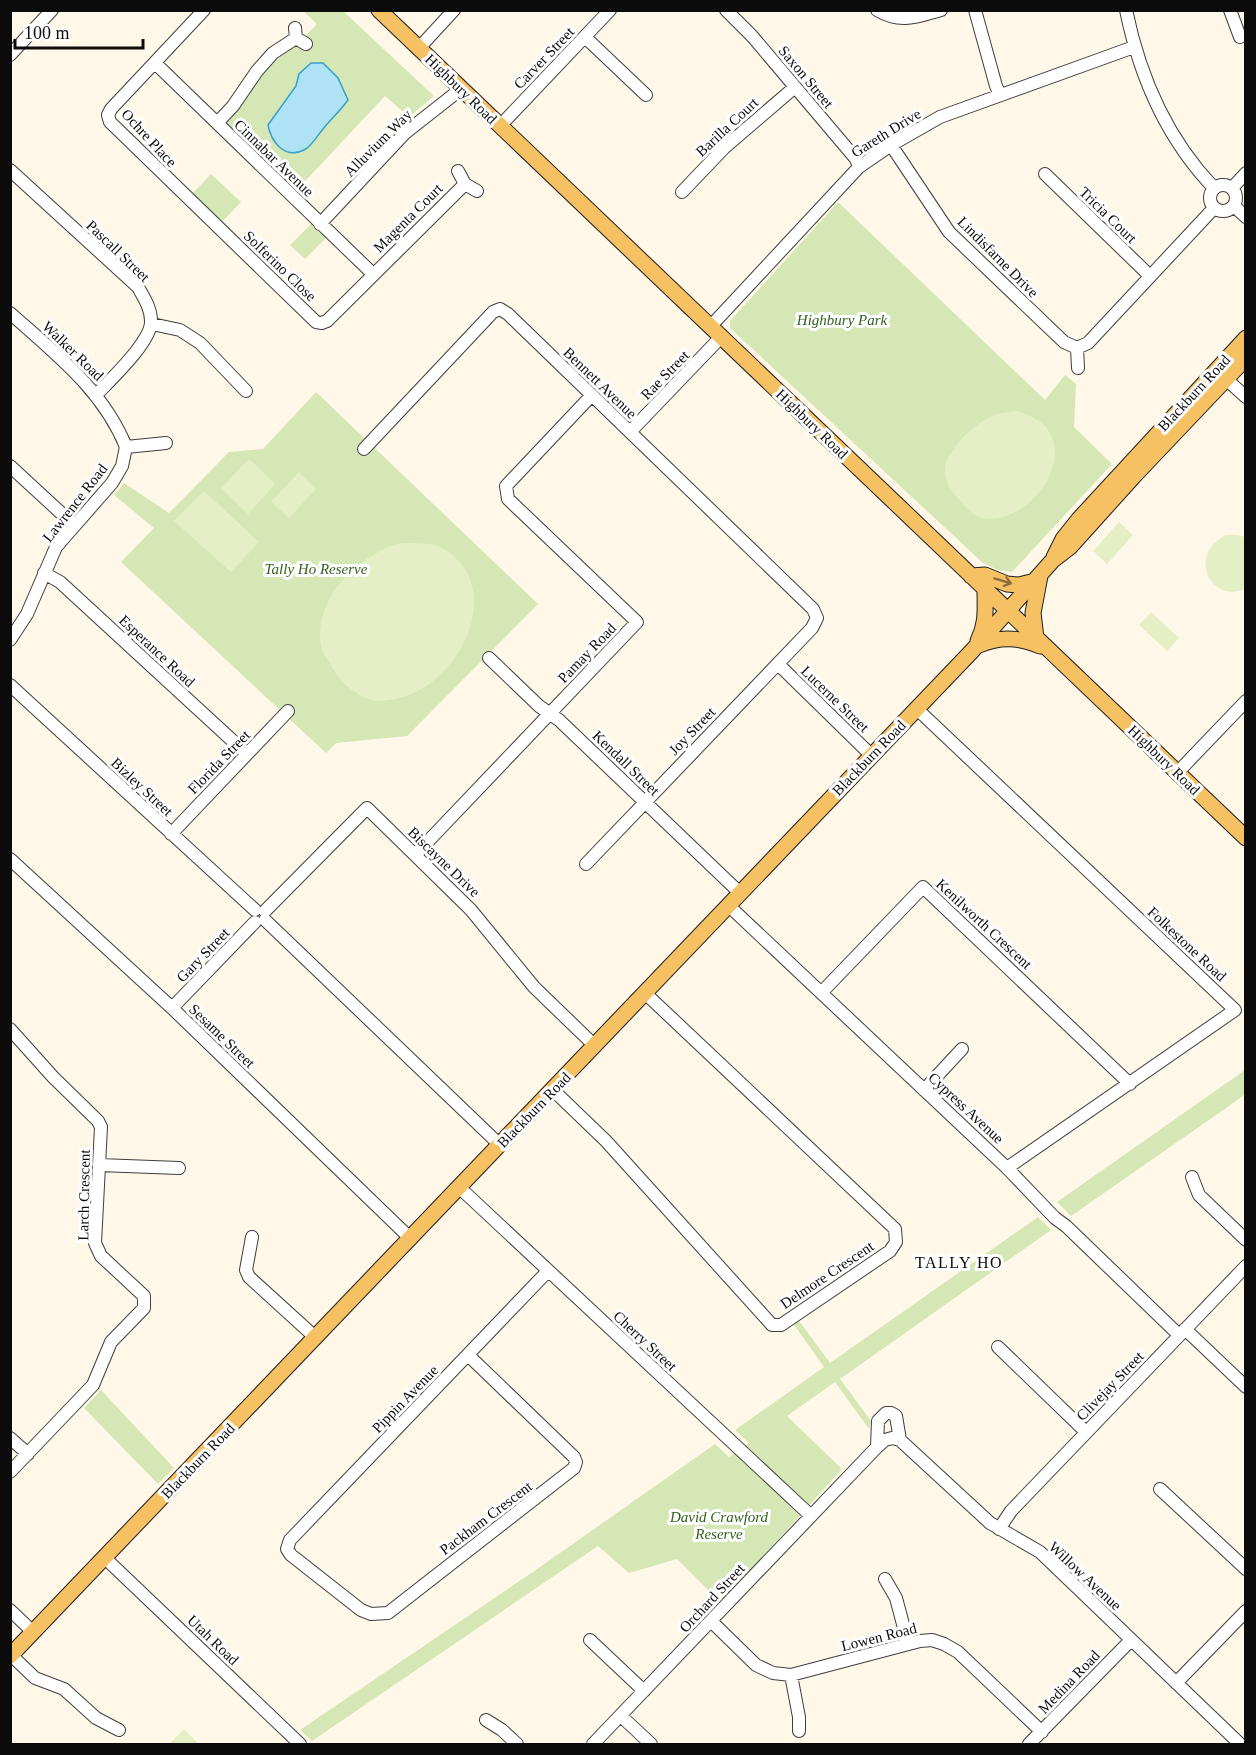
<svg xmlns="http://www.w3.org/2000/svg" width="1256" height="1755" viewBox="0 0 1256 1755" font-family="Georgia,serif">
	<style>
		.green { fill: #d4e7b5 }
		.pitch { fill: #e5efc6 }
		.water { fill: #afe2f4; stroke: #38a0c9; stroke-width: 1.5 }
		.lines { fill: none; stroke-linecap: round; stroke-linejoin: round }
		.minor-casing { stroke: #3e3e3e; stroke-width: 14 }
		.major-casing { stroke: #1c1c1c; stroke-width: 17 }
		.minor { stroke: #fff; stroke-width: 12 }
		.major { stroke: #f5c162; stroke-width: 15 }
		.oneway { stroke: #8c6f3b }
		.labels { text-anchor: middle; stroke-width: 6; stroke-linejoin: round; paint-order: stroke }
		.street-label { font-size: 15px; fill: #0b0b0b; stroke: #fff }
		.park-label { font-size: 15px; font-style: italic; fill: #33601e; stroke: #fff }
		.neighbourhood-label { font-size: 16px; letter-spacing: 1.5px; fill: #0b0b0b; stroke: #fff }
	</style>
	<rect width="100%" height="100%" fill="#fff8e9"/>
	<path class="green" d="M303,11H343L434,96L409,117L385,96L295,192L227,127V119L242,100L246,98L262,76L280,57L299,43L317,24Z
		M211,174L241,202L222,222L192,194Z
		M838,202L1045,400L1065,375L1076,384L1074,427L1112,464L1012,572L998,570L983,563L730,328V321Z
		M312,223L327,237L305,259L290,245Z
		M316,392L538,604L407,736L336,743L326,753L121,562L154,528L114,495L124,483L169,513L229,452L263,449Z
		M1245,1070V1094L1229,1106L1071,1216L1057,1202Z
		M1038,1217L1051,1230L840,1379L871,1421L869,1429L835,1382L787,1416L842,1469L721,1603L677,1559L629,1573L598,1546L312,1741L300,1730L540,1567L715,1444L729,1457L749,1443L735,1430L824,1367L792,1322L797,1318L830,1363Z
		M101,1390L174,1468L158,1484L84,1408Z"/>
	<path class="pitch" d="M1018,411C1029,416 1042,420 1048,430C1074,467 1023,526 983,518C971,516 962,503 955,495C949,487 945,480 945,470C945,449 980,418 1000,413C1005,412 1012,412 1018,411Z
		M249,459L275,484L248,514L221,488Z
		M299,472L316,489L289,518L271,502Z
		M204,491L259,542L231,572L174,521Z
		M1119,522L1133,535L1107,564L1093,551Z
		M1226,535H1237L1245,537V589C1211,604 1186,555 1226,535Z
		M415,543C422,544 431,543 438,546C510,581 462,684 399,698C391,700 380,702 372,700C366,699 357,693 352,690C342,684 334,671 329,662C326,657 322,651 321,646C313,601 354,560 393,545C399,543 408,543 415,543Z
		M1151,612L1179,638L1167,651L1139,625Z
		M184,1729L199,1744H169Z"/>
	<path class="water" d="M311,63H323L338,78L348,100C340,111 331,119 323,129C317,136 312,146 304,150C284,160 271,141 268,125L296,86L299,74Z"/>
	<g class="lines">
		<defs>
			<path id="minor" d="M204,10L111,109L108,115L110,122L316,322L322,323L327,321L465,184
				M726,10L752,36L856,159L859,167
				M877,10C901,24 916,17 941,10
				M975,10L996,86L1000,95
				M1126,10C1140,78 1166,138 1214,188
				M1230,10L1240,37
				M295,28L296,38L306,44
				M585,37L646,95
				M419,48L454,10
				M10,55L52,10
				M155,63L373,274
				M217,123L233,106L257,71L273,53L296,38
				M500,126L610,10
				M891,145L949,232L1064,342L1077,348L1088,343L1214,208
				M10,170L138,287C144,298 151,308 151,321C152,341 110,380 96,395
				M458,171L465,184L477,191
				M1045,174L1150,276
				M1210 198a13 13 0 1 1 26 0a13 13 0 1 1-26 0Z
				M1232,188L1246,173
				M682,192L724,148L795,87
				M1234,206L1246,217
				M320,224L405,133L461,89
				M10,313C55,353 103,390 126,447
				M152,324L180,330L200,343L246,391
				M710,327L859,167L891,145L940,117L1134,47
				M1077,348L1078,368
				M1226,379L1246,397
				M630,432L721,337
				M126,447L166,443
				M364,449L493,312L500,309L508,314L813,609L817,618L812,628L586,864
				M10,466L74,525
				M44,573L60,582L247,754
				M10,640L27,614L56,547L112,483L122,466L126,447
				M489,658L539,706L559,720L740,893
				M778,664L872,756
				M10,685L255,910
				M917,709L1235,1010L1007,1168
				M1177,773L1246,701
				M171,834L288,711
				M415,855L637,622L508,499L506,486L591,396
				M10,859L172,1008L411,1239
				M729,906L1007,1168L1055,1218L1066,1226L1179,1335
				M265,911L367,808L471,910L534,987L595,1046
				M265,920L500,1145
				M821,993L923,887L1130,1084
				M172,1008L255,922
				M10,1029L53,1077L98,1121L101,1127L95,1243L101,1256L144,1296V1308L111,1342L93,1385L10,1472
				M553,1090L606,1141L772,1325H781L890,1251L896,1242L895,1229L645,993
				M924,1090L962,1049
				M99,1165L179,1168
				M1192,1177L1199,1195L1246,1240
				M460,1188L810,1515
				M252,1237L246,1270L249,1277L316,1338
				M1185,1329L1246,1387
				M998,1347L1086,1432
				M468,1355L574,1457L576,1462L574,1468L388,1613L371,1614L361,1610L291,1555L287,1549L290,1540L548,1271
				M10,1438L28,1454
				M877,1447L878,1421L886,1413H891L896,1416L900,1440
				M1160,1489L1246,1569
				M999,1529L1011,1511L1246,1266
				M105,1558L300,1744
				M885,1579L896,1598L908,1643
				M10,1610L33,1632
				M711,1621L756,1665L773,1673L791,1675L920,1641L932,1640L944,1644L958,1652L1042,1732
				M590,1640L644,1691
				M11,1655L35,1678L64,1689L96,1718L119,1730
				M791,1675L799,1717V1731
				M1176,1683L1246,1611
				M621,1716L651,1744
				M486,1720L502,1730L517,1744
				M593,1744L877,1447L885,1440L892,1438L900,1440L990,1523L1040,1552L1240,1744
				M1029,1744L1131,1640"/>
			<path id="major" d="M379,10L1246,838
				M1054,557L1063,539L1079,519L1246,338
				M971,576L985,575L1007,584L1019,585L1035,581
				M1036,638L1033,613L1040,576
				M978,641C987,623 985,609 985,590
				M979,645C1000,636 1019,637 1040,646
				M10,1656L972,651L1053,560L1070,547L1134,476L1246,358"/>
		</defs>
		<use href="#minor" class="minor-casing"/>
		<use href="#major" class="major-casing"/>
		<use href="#minor" class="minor"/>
		<use href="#major" class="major"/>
	</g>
	<defs><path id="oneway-shaft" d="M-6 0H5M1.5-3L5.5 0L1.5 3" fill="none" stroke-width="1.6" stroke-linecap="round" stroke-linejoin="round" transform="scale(1.5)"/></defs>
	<use class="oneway" href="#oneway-shaft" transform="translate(1003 581) rotate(17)"/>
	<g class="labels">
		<g class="street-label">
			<text transform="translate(544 58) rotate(-46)" y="5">Carver Street</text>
			<text transform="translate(806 77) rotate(50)" y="5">Saxon Street</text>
			<text transform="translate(461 89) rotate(44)" y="5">Highbury Road</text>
			<text transform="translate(727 127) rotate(-43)" y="5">Barilla Court</text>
			<text transform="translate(886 133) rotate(-32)" y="5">Gareth Drive</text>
			<text transform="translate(149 138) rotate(47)" y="5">Ochre Place</text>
			<text transform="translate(378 143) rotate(-45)" y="5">Alluvium Way</text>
			<text transform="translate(274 158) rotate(44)" y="5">Cinnabar Avenue</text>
			<text transform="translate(1108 215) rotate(44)" y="5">Tricia Court</text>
			<text transform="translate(408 218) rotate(-45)" y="5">Magenta Court</text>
			<text transform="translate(118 251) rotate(44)" y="5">Pascall Street</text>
			<text transform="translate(998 257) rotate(45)" y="5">Lindisfarne Drive</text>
			<text transform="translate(280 266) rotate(44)" y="5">Solferino Close</text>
			<text transform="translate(73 351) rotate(44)" y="5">Walker Road</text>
			<text transform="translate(665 375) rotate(-46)" y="5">Rae Street</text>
			<text transform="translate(600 383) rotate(44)" y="5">Bennett Avenue</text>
			<text transform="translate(1194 393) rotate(-47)" y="5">Blackburn Road</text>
			<text transform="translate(812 424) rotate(44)" y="5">Highbury Road</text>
			<text transform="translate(75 503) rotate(-52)" y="5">Lawrence Road</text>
			<text transform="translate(157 651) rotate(43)" y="5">Esperance Road</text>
			<text transform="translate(587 653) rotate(-46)" y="5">Pamay Road</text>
			<text transform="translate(835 699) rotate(44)" y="5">Lucerne Street</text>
			<text transform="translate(692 731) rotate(-46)" y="5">Joy Street</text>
			<text transform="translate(869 758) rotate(-46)" y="5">Blackburn Road</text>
			<text transform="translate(1164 760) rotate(44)" y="5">Highbury Road</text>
			<text transform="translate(219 762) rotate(-46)" y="5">Florida Street</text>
			<text transform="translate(626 763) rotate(44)" y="5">Kendall Street</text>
			<text transform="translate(142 787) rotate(43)" y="5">Bizley Street</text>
			<text transform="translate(444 862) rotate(44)" y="5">Biscayne Drive</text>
			<text transform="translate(984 924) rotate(43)" y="5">Kenilworth Crescent</text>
			<text transform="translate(1187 944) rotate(43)" y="5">Folkestone Road</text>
			<text transform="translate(203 955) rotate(-46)" y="5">Gary Street</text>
			<text transform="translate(222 1036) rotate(44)" y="5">Sesame Street</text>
			<text transform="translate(966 1108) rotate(43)" y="5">Cypress Avenue</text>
			<text transform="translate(534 1110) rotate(-46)" y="5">Blackburn Road</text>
			<text transform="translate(84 1195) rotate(-89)" y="5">Larch Crescent</text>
			<text transform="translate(827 1275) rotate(-34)" y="5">Delmore Crescent</text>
			<text transform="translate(645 1341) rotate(43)" y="5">Cherry Street</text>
			<text transform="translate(1110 1386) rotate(-46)" y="5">Clivejay Street</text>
			<text transform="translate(405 1399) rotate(-46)" y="5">Pippin Avenue</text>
			<text transform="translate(198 1461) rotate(-46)" y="5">Blackburn Road</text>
			<text transform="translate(486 1518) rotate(-37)" y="5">Packham Crescent</text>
			<text transform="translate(1085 1576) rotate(43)" y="5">Willow Avenue</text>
			<text transform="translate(712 1598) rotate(-47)" y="5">Orchard Street</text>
			<text transform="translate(879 1637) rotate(-14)" y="5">Lowen Road</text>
			<text transform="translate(213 1640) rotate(44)" y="5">Utah Road</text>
			<text transform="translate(1069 1682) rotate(-46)" y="5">Medina Road</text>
		</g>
		<g class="park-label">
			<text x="842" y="325">Highbury Park</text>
			<text x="316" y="574">Tally Ho Reserve</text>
			<text x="719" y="1522">David Crawford<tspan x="719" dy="17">Reserve</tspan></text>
		</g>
		<g class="neighbourhood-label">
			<text x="959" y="1268">TALLY HO</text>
		</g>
	</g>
	<rect width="1256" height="1755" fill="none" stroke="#0b0b0b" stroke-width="24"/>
	<path d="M15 39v9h128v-9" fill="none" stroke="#0b0b0b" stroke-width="3"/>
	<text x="24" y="39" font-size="18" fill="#0b0b0b" stroke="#ffffff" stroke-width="4.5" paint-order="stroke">100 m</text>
</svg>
